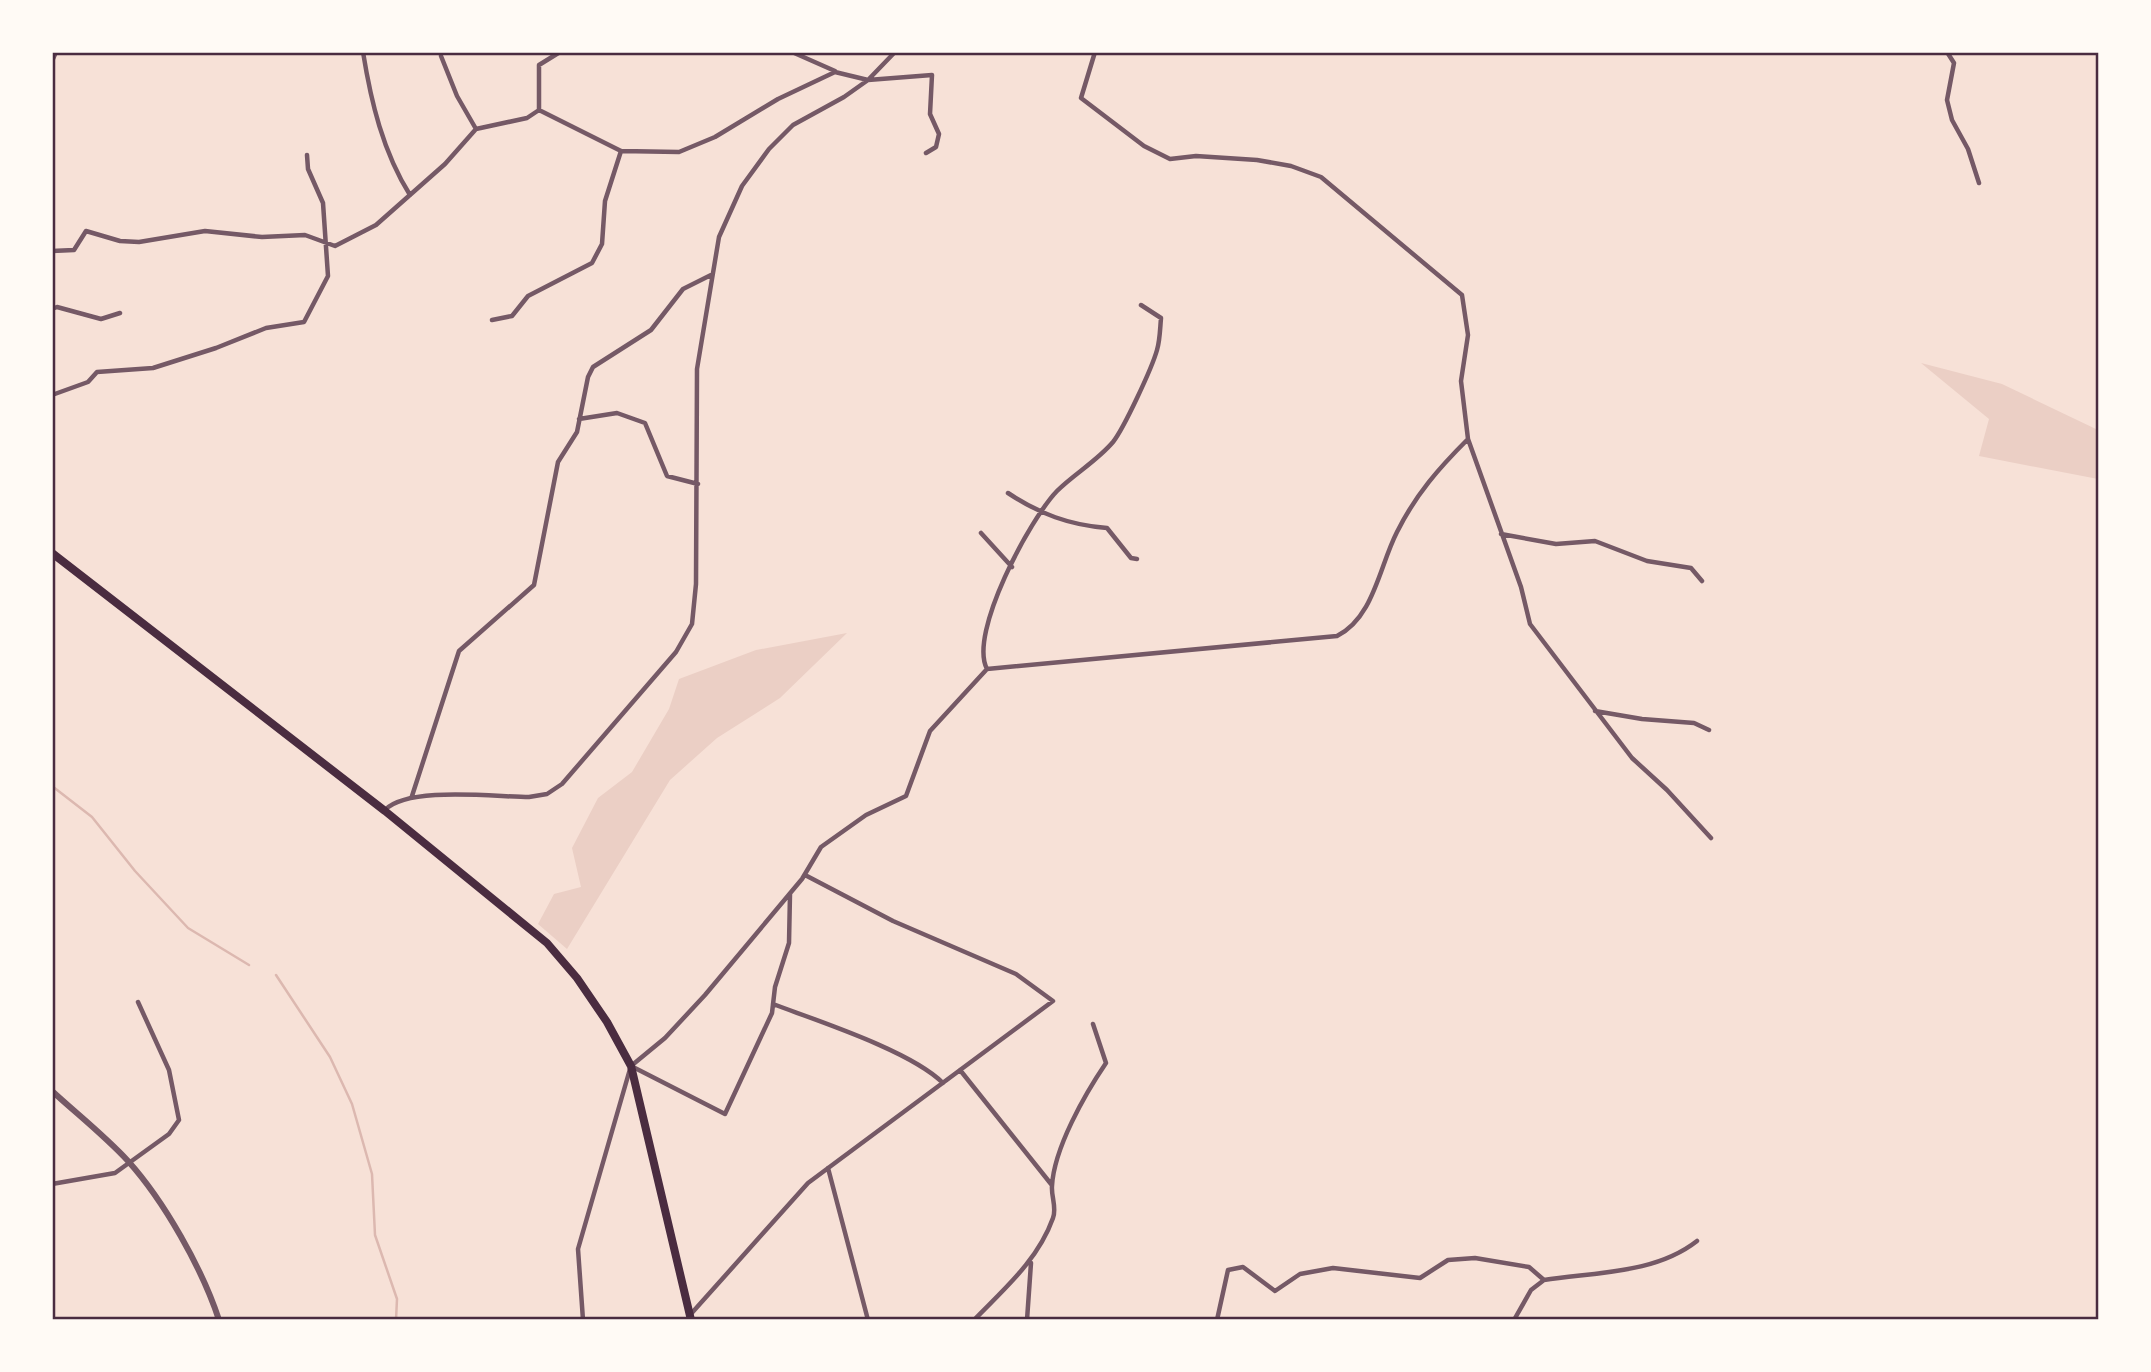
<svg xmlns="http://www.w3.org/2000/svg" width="2151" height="1372" viewBox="0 0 2151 1372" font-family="'Playfair Display',serif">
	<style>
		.green { fill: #ebcfc5 }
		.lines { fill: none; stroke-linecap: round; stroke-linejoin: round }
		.stream { stroke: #dcb8b0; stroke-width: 2.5 }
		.minor { stroke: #755966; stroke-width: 4.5 }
		.tertiary { stroke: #755966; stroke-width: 6 }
		.trunk { stroke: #4a2c40; stroke-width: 8 }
		.neatline { fill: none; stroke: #4a2c40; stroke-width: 2.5 }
	</style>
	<rect width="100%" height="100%" fill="#f7e1d7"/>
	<path class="green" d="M1921,363L2002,384L2098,430V479L1979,456L1989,419Z
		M847,633L780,698L717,738L670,780L567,949L538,924L554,894L581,887L572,848L598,798L632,772L669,709L679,679L756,650Z"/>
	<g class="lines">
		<path class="stream" d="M52,786L92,817L135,871L188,928L249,965
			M276,975L330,1057L352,1104L372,1174L375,1235L397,1299L396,1320"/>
		<path class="minor" d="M363,52C371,102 383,152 410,195
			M792,52L835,71
			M1095,52L1081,98L1144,146L1170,159L1196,156L1257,160L1291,166L1321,177L1462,295L1468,335L1461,381L1468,439
			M1947,52L1954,63L1947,100L1952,120L1968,149L1979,183
			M441,56L457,96L476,129
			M52,61L56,52
			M539,110V65L560,52
			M52,251L74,250L86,231L120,241L139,242L205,231L262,237L305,235L335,246L376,225L445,164L476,129L527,118L539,110L621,151L679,152L715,137L778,99L835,72L868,80L932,75L930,114L939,134L936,147L926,153
			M52,309L57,307L101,319L120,313
			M492,320L512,316L528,296L592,263L602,244L605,201L621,151
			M52,395L88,382L97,372L153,368L216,348L266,328L304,322L328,276L323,203L308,169L307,155
			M579,419L617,413L645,423L667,476L698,484
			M1008,493C1040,514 1069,525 1107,528L1131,558L1137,559
			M981,533L1012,567
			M1501,534L1556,544L1595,541L1647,561L1691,568L1702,581
			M987,669C968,634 1030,519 1057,491C1074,474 1097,461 1113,442C1124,428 1152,368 1157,350C1160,340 1160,329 1161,318L1141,305
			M1595,711L1642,719L1694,723L1709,730
			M412,796L459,651L534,585L558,462L577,432L588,377L593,367L651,330L683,289L711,275
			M385,810C408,786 495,797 529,797L547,794L562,784L676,652L692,624L696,584L697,369L719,237L742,186L769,149L793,125L844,97L868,80L895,52
			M790,894L789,943L775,987L772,1013L725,1114L631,1066L665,1038L705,995L802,879L821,847L866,815L906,796L930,731L987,669L1337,636C1374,617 1379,567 1397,532C1416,494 1439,468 1468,439L1521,587L1530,624L1632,758L1667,790L1711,838
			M773,1004C818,1021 911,1051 943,1083
			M960,1070L1051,1184
			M828,1168L868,1320
			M52,1184L115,1173L169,1134L179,1120L169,1070L138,1002
			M690,1315L808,1183L1053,1001L1016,974L893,921L805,875
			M583,1320L578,1249L630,1069
			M974,1320C1005,1288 1038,1260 1053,1218C1057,1208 1051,1196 1052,1186C1054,1148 1085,1094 1106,1063L1093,1024
			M1027,1320L1031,1263
			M1217,1320L1228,1270L1243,1267L1275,1291L1300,1274L1333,1268L1420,1278L1448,1260L1475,1258L1529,1267L1544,1280
			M1514,1320L1531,1290L1544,1280C1595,1272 1655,1274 1697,1241"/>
		<path class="tertiary" d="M52,1091C77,1114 105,1136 128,1161C164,1201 202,1268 219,1320"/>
		<path class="trunk" d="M52,553L385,811L547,943L577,978L607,1022L631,1066L691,1320"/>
	</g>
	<rect width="2151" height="1372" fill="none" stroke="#fffaf5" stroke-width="108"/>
	<rect x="54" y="54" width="2043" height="1264" class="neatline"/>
</svg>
